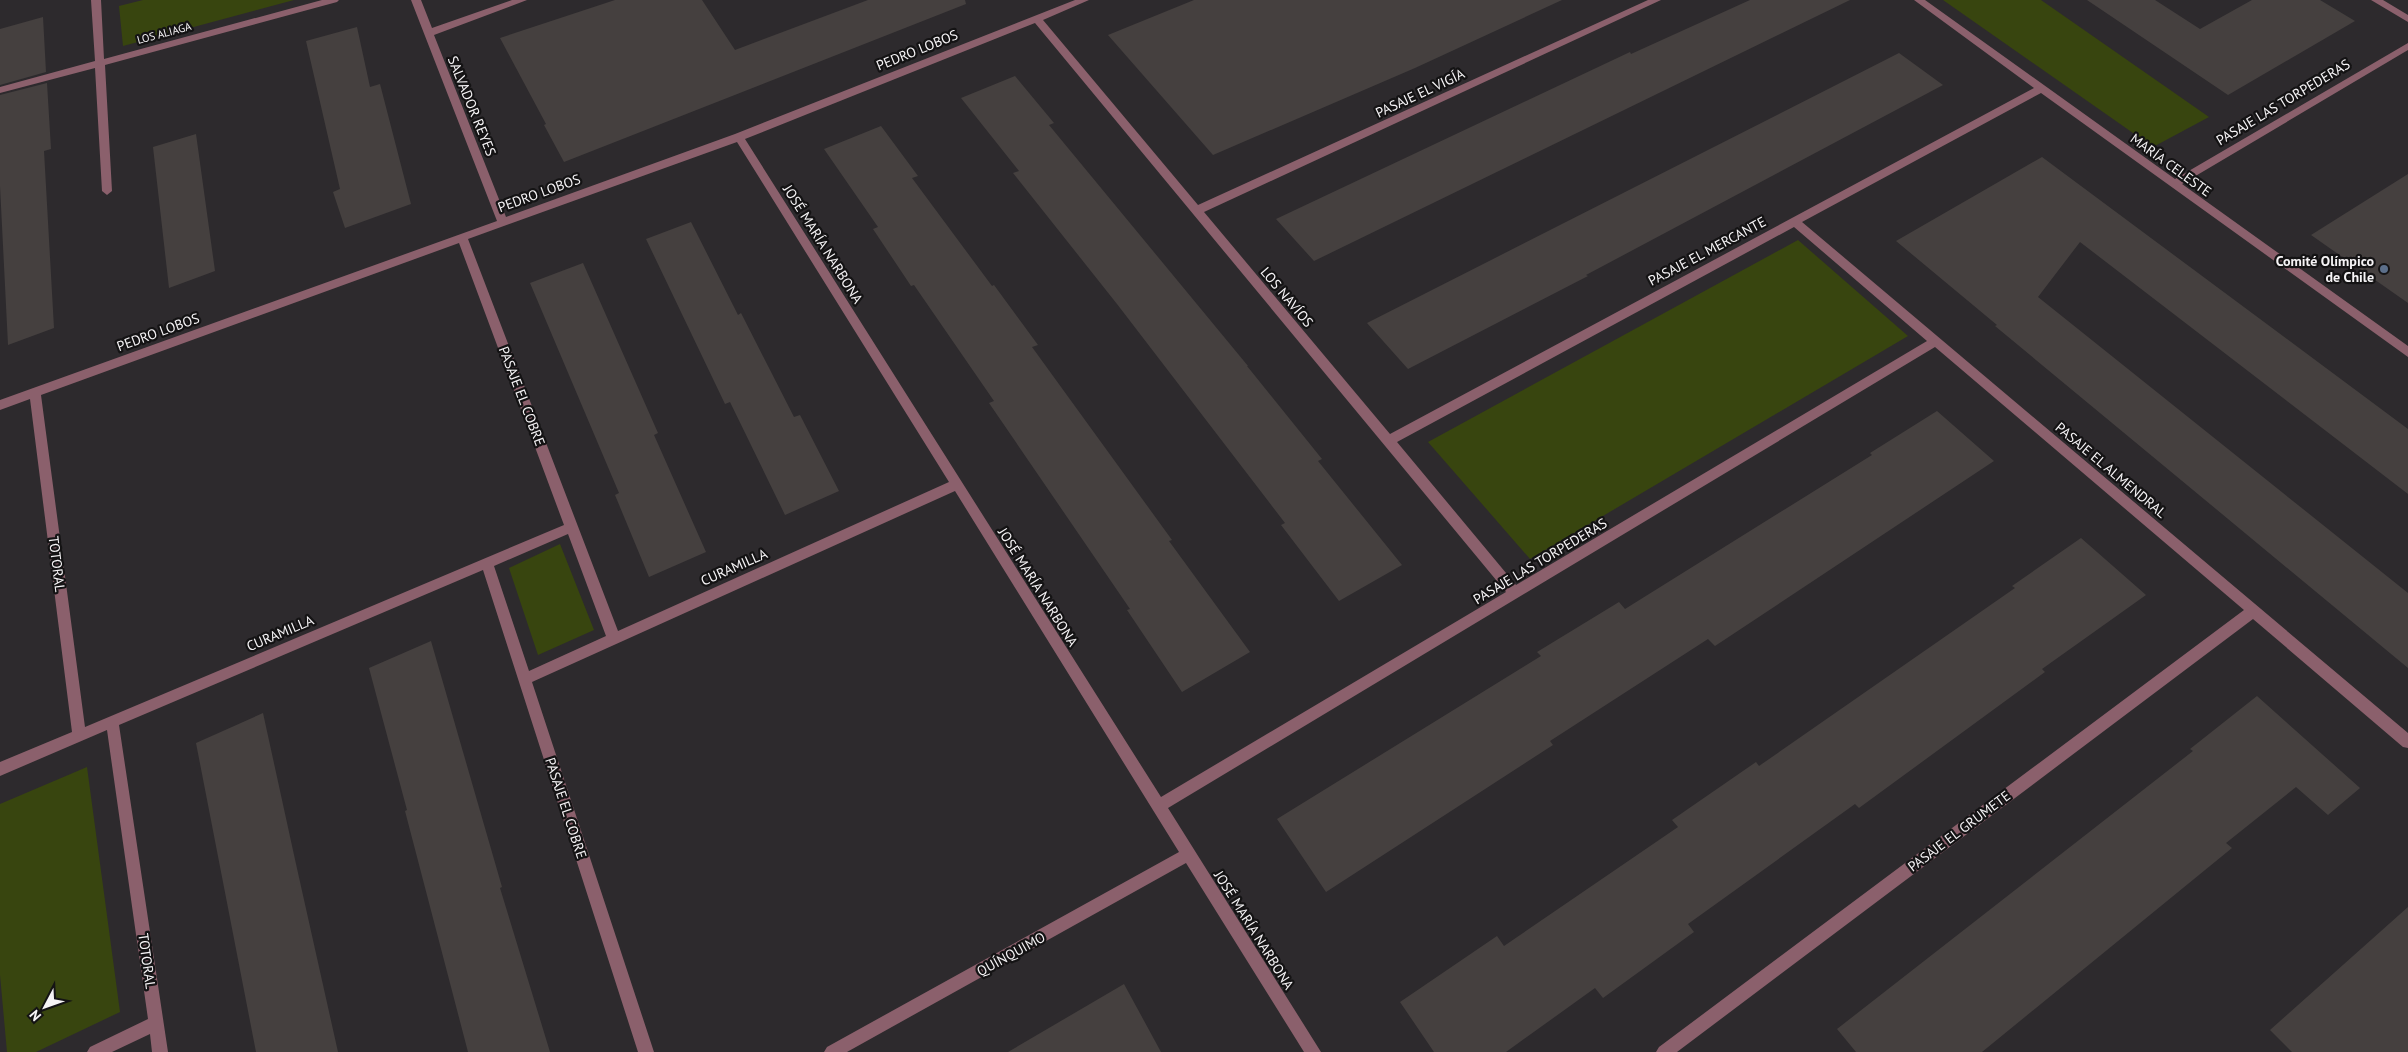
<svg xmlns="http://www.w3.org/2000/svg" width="2408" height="1052" viewBox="0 0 2408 1052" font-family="'PT Sans',sans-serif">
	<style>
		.green { fill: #38450f }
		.building { fill: #45403f }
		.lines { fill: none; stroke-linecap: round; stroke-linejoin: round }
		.minor { fill: #8b606c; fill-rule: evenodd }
		.service-dot { fill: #5c6f8a; stroke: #141314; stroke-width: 2 }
		.labels { text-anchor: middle; stroke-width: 4.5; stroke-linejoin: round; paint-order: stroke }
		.far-street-label { font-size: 11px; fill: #f6f4f6; stroke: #141314 }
		.street-label { font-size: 14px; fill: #f6f4f6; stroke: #141314 }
		.poi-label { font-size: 14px; font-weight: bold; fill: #f6f4f6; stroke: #141314; text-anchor: end }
	</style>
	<rect width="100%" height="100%" fill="#2d2a2d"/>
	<path class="green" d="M143,0H294L123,46L119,6Z
		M1943,0H2041L2209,117L2153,147Z
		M1798,240L1908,336L1530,559L1428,442Z
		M560,544L594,630L538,655L509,568Z
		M87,767L120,1012L36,1052H7L0,975V804Z"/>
	<path class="building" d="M615,0H702L735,50L868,0H965L966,4L564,162L544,125L546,124L500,38Z
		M1194,0H1562L1415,68L1213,155L1108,35Z
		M1750,0H1850L1314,261L1276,219L1630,52L1631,54Z
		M2087,0H2155L2200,29L2252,0H2320L2355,21L2228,95Z
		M43,17L46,72L0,85V29Z
		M357,27L370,87L380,84L411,204L345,228L333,192L340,189L306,41Z
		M1899,53L1943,85L1586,275L1588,276L1408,369L1367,323Z
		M1015,76L1054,123L1049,125L1248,366H1247L1322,459L1318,461L1402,565L1339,601L1281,525L1285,523L1117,304L1013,173L1019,171L961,98Z
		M47,83L51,149L44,151L54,328L8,345L0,186V95Z
		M881,126L918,176L912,178L992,286L994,285L1038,345L1032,347L1172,540L1169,541L1250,652L1182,692L1127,610L1130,609L989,403L994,401L914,285L911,286L873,229L878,227L824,149Z
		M196,134L215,271L169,288L153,147Z
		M2042,157L2408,429V494L2080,242L2038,297L2408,593V668L1995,326L1997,325L1896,241Z
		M2408,174V303L2311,235Z
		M691,222L738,315L741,313L794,417L800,415L839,491L785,515L730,402L725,404L646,239Z
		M583,263L658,433L654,435L706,552L649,577L615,495L619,493L530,283Z
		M1937,411L1994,461L1715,646L1708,639L1550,741L1553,745L1326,892L1277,819L1541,656L1537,652L1619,602L1625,609L1872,455L1870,453Z
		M2081,538L2146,595L2042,669L2045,672L1859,808L1855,804L1688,924L1694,932L1603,998L1595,988L1506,1052H1434L1400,1002L1497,936L1504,946L1678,827L1672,820L1756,762L1759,766L2015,588L2012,586Z
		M431,641L502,887L500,888L550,1052H468L405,811L407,810L369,668Z
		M2257,696L2360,788L2328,815L2296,787L2226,843L2232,848L1982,1052H1856L1837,1029L2193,751L2190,749Z
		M263,713L296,864L338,1052H256L196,743Z
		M2408,907V1052H2292L2270,1030Z
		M1124,984L1161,1052H1008Z"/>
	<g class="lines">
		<path class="minor" d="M91,0H101L104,59L322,0H339L337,2L105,65L112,191L107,195L102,191L95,68L0,93V87L95,61Z
			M411,0H421L432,28L512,0H527L434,35L506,217L735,134L1075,0H1089L1043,20L1198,205L1648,0H1661L1204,212L1390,434L2034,88L1914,0H1925L2175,179L2408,43V50L2182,184L2408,346V357L2041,93L1802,222L2408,733V748L2403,747L2253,619L1677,1052H1656L1659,1047L2244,610L1935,347L1168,808L1321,1052H1304L1186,863L847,1052H824L827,1047L1179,852L955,491L532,682L654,1052H638L483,570L119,725L168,1052H152L150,1034L112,1052H87L90,1047L148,1019L107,730L0,776V762L72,732L30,399L0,410V400L497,221ZM1035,23L1506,592L1161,797L745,139ZM737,142L949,482L618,631L468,239ZM1794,227L1927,341L1516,585L1397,442ZM459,243L564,525L85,727L41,395ZM568,534L606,636L529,671L494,566Z
			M2371,0H2383L2408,15V22Z"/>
	</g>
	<circle class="service-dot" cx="2384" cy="269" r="5"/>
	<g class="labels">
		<g class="far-street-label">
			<text transform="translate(164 33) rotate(-15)" y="4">LOS ALIAGA</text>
		</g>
		<g class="street-label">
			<text transform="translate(917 50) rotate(-22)" y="5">PEDRO LOBOS</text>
			<text transform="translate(1420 93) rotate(-25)" y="5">PASAJE EL VIGÍA</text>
			<text transform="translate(2283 102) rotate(-31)" y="5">PASAJE LAS TORPEDERAS</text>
			<text transform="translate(472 106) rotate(68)" y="5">SALVADOR REYES</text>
			<text transform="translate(2171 165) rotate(36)" y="5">MARÍA CELESTE</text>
			<text transform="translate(539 193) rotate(-20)" y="5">PEDRO LOBOS</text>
			<text transform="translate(823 244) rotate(58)" y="5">JOSÉ MARÍA NARBONA</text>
			<text transform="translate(1707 251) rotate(-28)" y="5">PASAJE EL MERCANTE</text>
			<text transform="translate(1287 297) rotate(50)" y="5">LOS NAVÍOS</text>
			<text transform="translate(158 332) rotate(-20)" y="5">PEDRO LOBOS</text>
			<text transform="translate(522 396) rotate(69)" y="5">PASAJE EL COBRE</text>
			<text transform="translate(2111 470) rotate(40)" y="5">PASAJE EL ALMENDRAL</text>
			<text transform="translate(1540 561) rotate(-31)" y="5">PASAJE LAS TORPEDERAS</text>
			<text transform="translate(57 564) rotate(83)" y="5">TOTORAL</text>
			<text transform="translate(734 567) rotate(-24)" y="5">CURAMILLA</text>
			<text transform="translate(1038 587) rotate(58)" y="5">JOSÉ MARÍA NARBONA</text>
			<text transform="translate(280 633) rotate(-23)" y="5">CURAMILLA</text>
			<text transform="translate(566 808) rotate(72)" y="5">PASAJE EL COBRE</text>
			<text transform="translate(1959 831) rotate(-37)" y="5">PASAJE EL GRUMETE</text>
			<text transform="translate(1254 930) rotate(58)" y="5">JOSÉ MARÍA NARBONA</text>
			<text transform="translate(1011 954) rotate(-29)" y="5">QUÍNQUIMO</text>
			<text transform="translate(147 961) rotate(82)" y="5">TOTORAL</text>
		</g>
		<g class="poi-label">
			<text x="2374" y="266">Comité Olímpico<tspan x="2374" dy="16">de Chile</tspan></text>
		</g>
	</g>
	<g transform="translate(45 1007) rotate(229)" stroke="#141314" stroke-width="4" paint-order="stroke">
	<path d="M0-4L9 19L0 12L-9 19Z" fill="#f6f4f6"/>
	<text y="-8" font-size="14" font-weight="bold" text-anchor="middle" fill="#f6f4f6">N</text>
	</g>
</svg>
